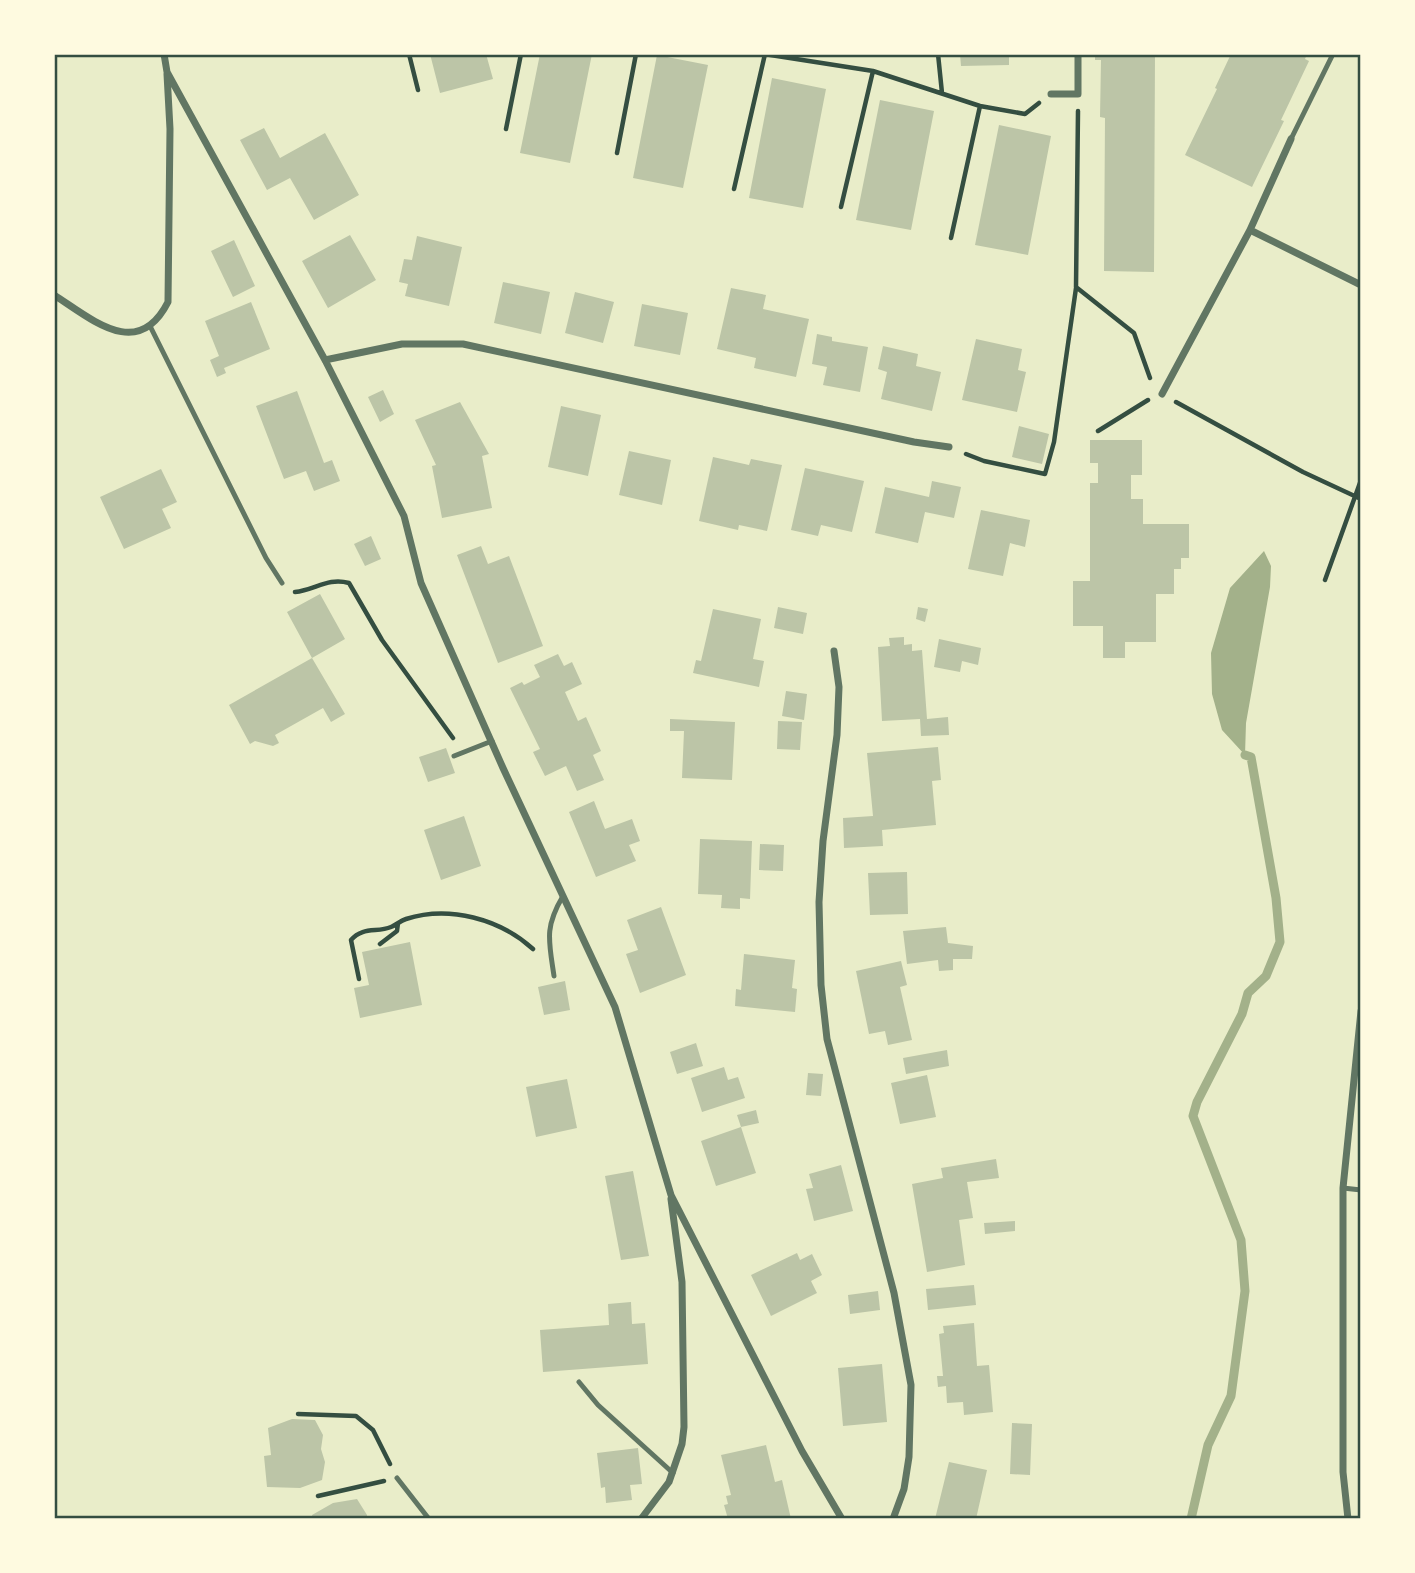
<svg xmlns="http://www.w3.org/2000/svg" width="1415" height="1573" viewBox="0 0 1415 1573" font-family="'IBM Plex Sans',sans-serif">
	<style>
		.water { fill: #a3b18a }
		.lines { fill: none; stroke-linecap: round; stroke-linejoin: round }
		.stream { stroke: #a3b18a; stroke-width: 9 }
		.building { fill: #bcc5a7 }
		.path { stroke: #344e41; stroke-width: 4.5 }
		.service { stroke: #617663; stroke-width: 5 }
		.minor { stroke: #617663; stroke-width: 7 }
		.neatline { fill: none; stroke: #344e41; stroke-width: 2.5 }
	</style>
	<rect width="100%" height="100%" fill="#e9edc9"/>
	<path class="water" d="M1264,551L1271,566L1270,587L1246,723L1245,755L1222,730L1212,694L1211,653L1230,588Z"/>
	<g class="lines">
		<path class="stream" d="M1191,1519L1208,1445L1231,1396L1245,1291L1241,1240L1193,1116L1197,1102L1242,1014L1248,993L1266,976L1280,942L1276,898L1251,757L1245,755"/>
	</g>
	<path class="building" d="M430,54H486L493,79L440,93Z
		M540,54H592L570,163L520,153Z
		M960,54H1009V65L961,66Z
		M1095,54H1155L1154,272L1104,271L1105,118L1100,117L1101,60H1095Z
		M1231,54H1307L1305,59L1309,61L1281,120L1284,121L1252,187L1185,155L1217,89L1215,88Z
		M657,55L708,65L683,188L633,178Z
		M772,78L826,89L803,208L749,198Z
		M880,100L934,111L911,230L856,220Z
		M999,125L1051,136L1028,255L975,245Z
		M264,128L280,158L325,133L359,195L314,220L290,178L267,190L240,140Z
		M350,235L376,280L328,308L302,261Z
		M417,236L462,247L449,306L405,296L408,284L399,282L404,259L412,260Z
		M234,240L255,286L233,297L211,251Z
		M503,282L550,292L541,334L494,323Z
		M731,288L766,295L763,309L809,319L796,377L754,368L756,358L717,349Z
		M575,292L614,302L603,343L565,333Z
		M251,302L270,349L224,368L226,373L217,377L210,360L219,356L205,321Z
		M642,304L688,313L680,355L634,346Z
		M817,334L832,337V341L868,347L860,392L823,385L827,367L812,364Z
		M976,339L1022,349L1018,370L1026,372L1017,412L962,400Z
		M883,346L918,354L916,366L941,372L932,411L881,399L887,372L878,369Z
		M383,390L394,414L380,422L368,397Z
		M297,391L324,463L332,460L340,481L314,491L306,471L284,479L256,406Z
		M460,402L489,454L482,456L492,508L442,518L432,466L436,465L415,420Z
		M561,406L601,415L588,476L548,467Z
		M1019,426L1049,434L1042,464L1012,457Z
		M1090,440H1142V475H1131V499H1143V524H1189V558H1181V569H1174V594H1156V642H1125V658H1103V626H1073V581H1090V483H1098V463H1090Z
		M629,451L671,460L662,505L619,495Z
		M713,457L749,465L751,459L782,465L767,531L739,525L738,530L699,521Z
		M805,468L864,481L852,532L821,525L818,536L791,530Z
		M161,469L177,502L162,509L171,528L124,549L100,497Z
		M932,481L961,487L954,518L925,512L918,543L875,533L885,487L929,497Z
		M981,510L1030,520L1025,547L1010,543L1003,576L968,569Z
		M371,536L381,559L365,566L354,544Z
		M481,546L488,564L509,556L543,646L498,663L457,555Z
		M320,594L345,639L312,658L287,612Z
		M778,607L807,613L803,634L774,628Z
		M918,607L928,609L925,622L916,619Z
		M713,609L761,619L753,659L764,661L759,687L693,673L696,660L701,661Z
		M904,637V645L912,644V651L922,650L927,719L948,717L949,735L921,736L920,719L882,721L878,647L890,646L889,638Z
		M939,639L981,648L978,665L962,661L960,672L934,667Z
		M558,654L564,666L572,662L582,684L565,692L578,721L586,717L601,751L593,755L604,780L577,791L566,766L545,776L533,752L540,749L510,688L522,682L524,685L540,677L534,665Z
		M312,658L345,714L331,722L323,708L275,735L279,743L273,746L255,741L250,744L229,705Z
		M786,691L807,694L804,720L782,716Z
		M670,719L735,722L732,780L682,778L684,731H670Z
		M778,721L802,722L800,750L777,749Z
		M938,747L941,780L932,781L936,825L882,830L883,846L844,848L843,818L873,816L867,753Z
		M446,748L455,773L428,782L419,757Z
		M594,801L605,829L632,819L640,841L629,845L636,861L596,877L569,812Z
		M464,816L481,866L441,880L424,830Z
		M700,839L752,841L750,899L740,898V909L721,908L722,895L698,894Z
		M760,844L784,845L783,871L759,870Z
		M907,872L908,914L870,915L868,873Z
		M661,907L686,975L640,993L626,954L638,950L627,920Z
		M946,927L948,943L973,946L972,959H953V970L939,971L938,960L907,964L903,931Z
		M410,942L422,1005L360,1018L354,988L369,985L362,952Z
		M744,954L795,960L792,988L797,989L795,1012L735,1006L736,989L741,990Z
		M901,961L907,985L900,987L912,1040L888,1045L885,1031L869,1034L856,971Z
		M565,981L570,1010L544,1015L538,987Z
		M696,1043L703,1066L677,1074L670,1052Z
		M947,1050L949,1066L906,1074L903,1058Z
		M724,1067L728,1080L738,1077L745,1098L702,1112L691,1078Z
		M808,1073L823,1074L821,1096L806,1095Z
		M927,1075L936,1117L900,1124L891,1083Z
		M567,1079L577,1128L536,1137L526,1087Z
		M756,1110L759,1123L741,1127L737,1115Z
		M741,1127L756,1173L716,1186L701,1141Z
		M996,1159L999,1178L967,1182L973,1218L959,1220L965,1265L927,1272L912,1184L943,1178L941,1168Z
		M841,1165L853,1211L814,1221L806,1189L813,1188L809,1174Z
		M633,1171L649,1256L621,1260L605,1176Z
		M1015,1221V1231L985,1234L984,1223Z
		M797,1253L800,1260L812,1254L822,1275L811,1281L817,1293L771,1316L751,1275Z
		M974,1285L976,1305L928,1310L926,1289Z
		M878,1291L880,1310L850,1314L848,1295Z
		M631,1302L632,1324L645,1323L648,1364L543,1372L540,1330L609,1325L608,1304Z
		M974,1323L977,1366L989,1365L993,1412L964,1415L963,1402L947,1403L946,1386L938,1387L937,1376H943L939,1334L944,1333L943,1326Z
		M882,1364L887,1422L843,1426L838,1368Z
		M292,1419L315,1420L323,1435L321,1449L325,1462L322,1480L300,1488L267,1487L264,1456L271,1455L268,1428Z
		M1012,1423L1032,1424L1030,1475L1010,1474Z
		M766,1445L775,1482L782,1480L791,1519H728L724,1505L728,1504L726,1496L731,1495L721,1455Z
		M638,1448L642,1484L630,1485L632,1500L606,1503L605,1487L601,1488L597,1453Z
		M949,1462L987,1470L976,1519H935Z
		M357,1499L367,1515V1519H313L312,1515L333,1503Z"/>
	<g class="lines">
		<path class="path" d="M409,54L418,90
			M764,54L873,71L980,106L1025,114L1039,103
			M938,54L942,93
			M1078,111L1076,287L1134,333L1150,378
			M506,129L521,54
			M617,153L636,54
			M734,189L765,54
			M841,207L873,71
			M951,238L980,106
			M1176,402L1303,472L1361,499
			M1098,431L1148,400
			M966,454L984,461L1045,474L1054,442L1076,288
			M1325,580L1361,480
			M295,592C315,590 328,577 349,583L382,640L453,738
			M380,944L397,931L398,923
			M359,979L351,940C363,926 377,933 391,927C396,925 400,921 406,919C449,905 500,919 533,949
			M298,1414L356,1416L373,1430L390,1464
			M318,1496L384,1481"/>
		<path class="service" d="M1291,139L1333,54
			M150,326L266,558L282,583
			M454,756L492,741
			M554,976C549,941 544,928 563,896
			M1343,1188L1361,1190
			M579,1382L598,1405L673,1473
			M397,1478L429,1519"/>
		<path class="minor" d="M164,54L167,72L325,360L404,516L421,583L503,768L615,1007L671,1195L802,1451L842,1519
			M1051,94H1078V54
			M1291,139L1250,230L1361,285
			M54,295C93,320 138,361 168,302L170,129L167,74
			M325,360L402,344H463L914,442L949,447
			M1162,394L1250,230
			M834,651L839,687L837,735L823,841L819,902L821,985L827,1039L894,1293L911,1385L909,1457L904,1489L893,1519
			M641,1519L669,1482L682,1444L684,1427L682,1282L671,1199
			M1348,1519L1343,1472V1188L1361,1011"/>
	</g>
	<rect width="1415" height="1573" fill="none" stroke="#fefae0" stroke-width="112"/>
	<rect x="56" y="56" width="1303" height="1461" class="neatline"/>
</svg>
